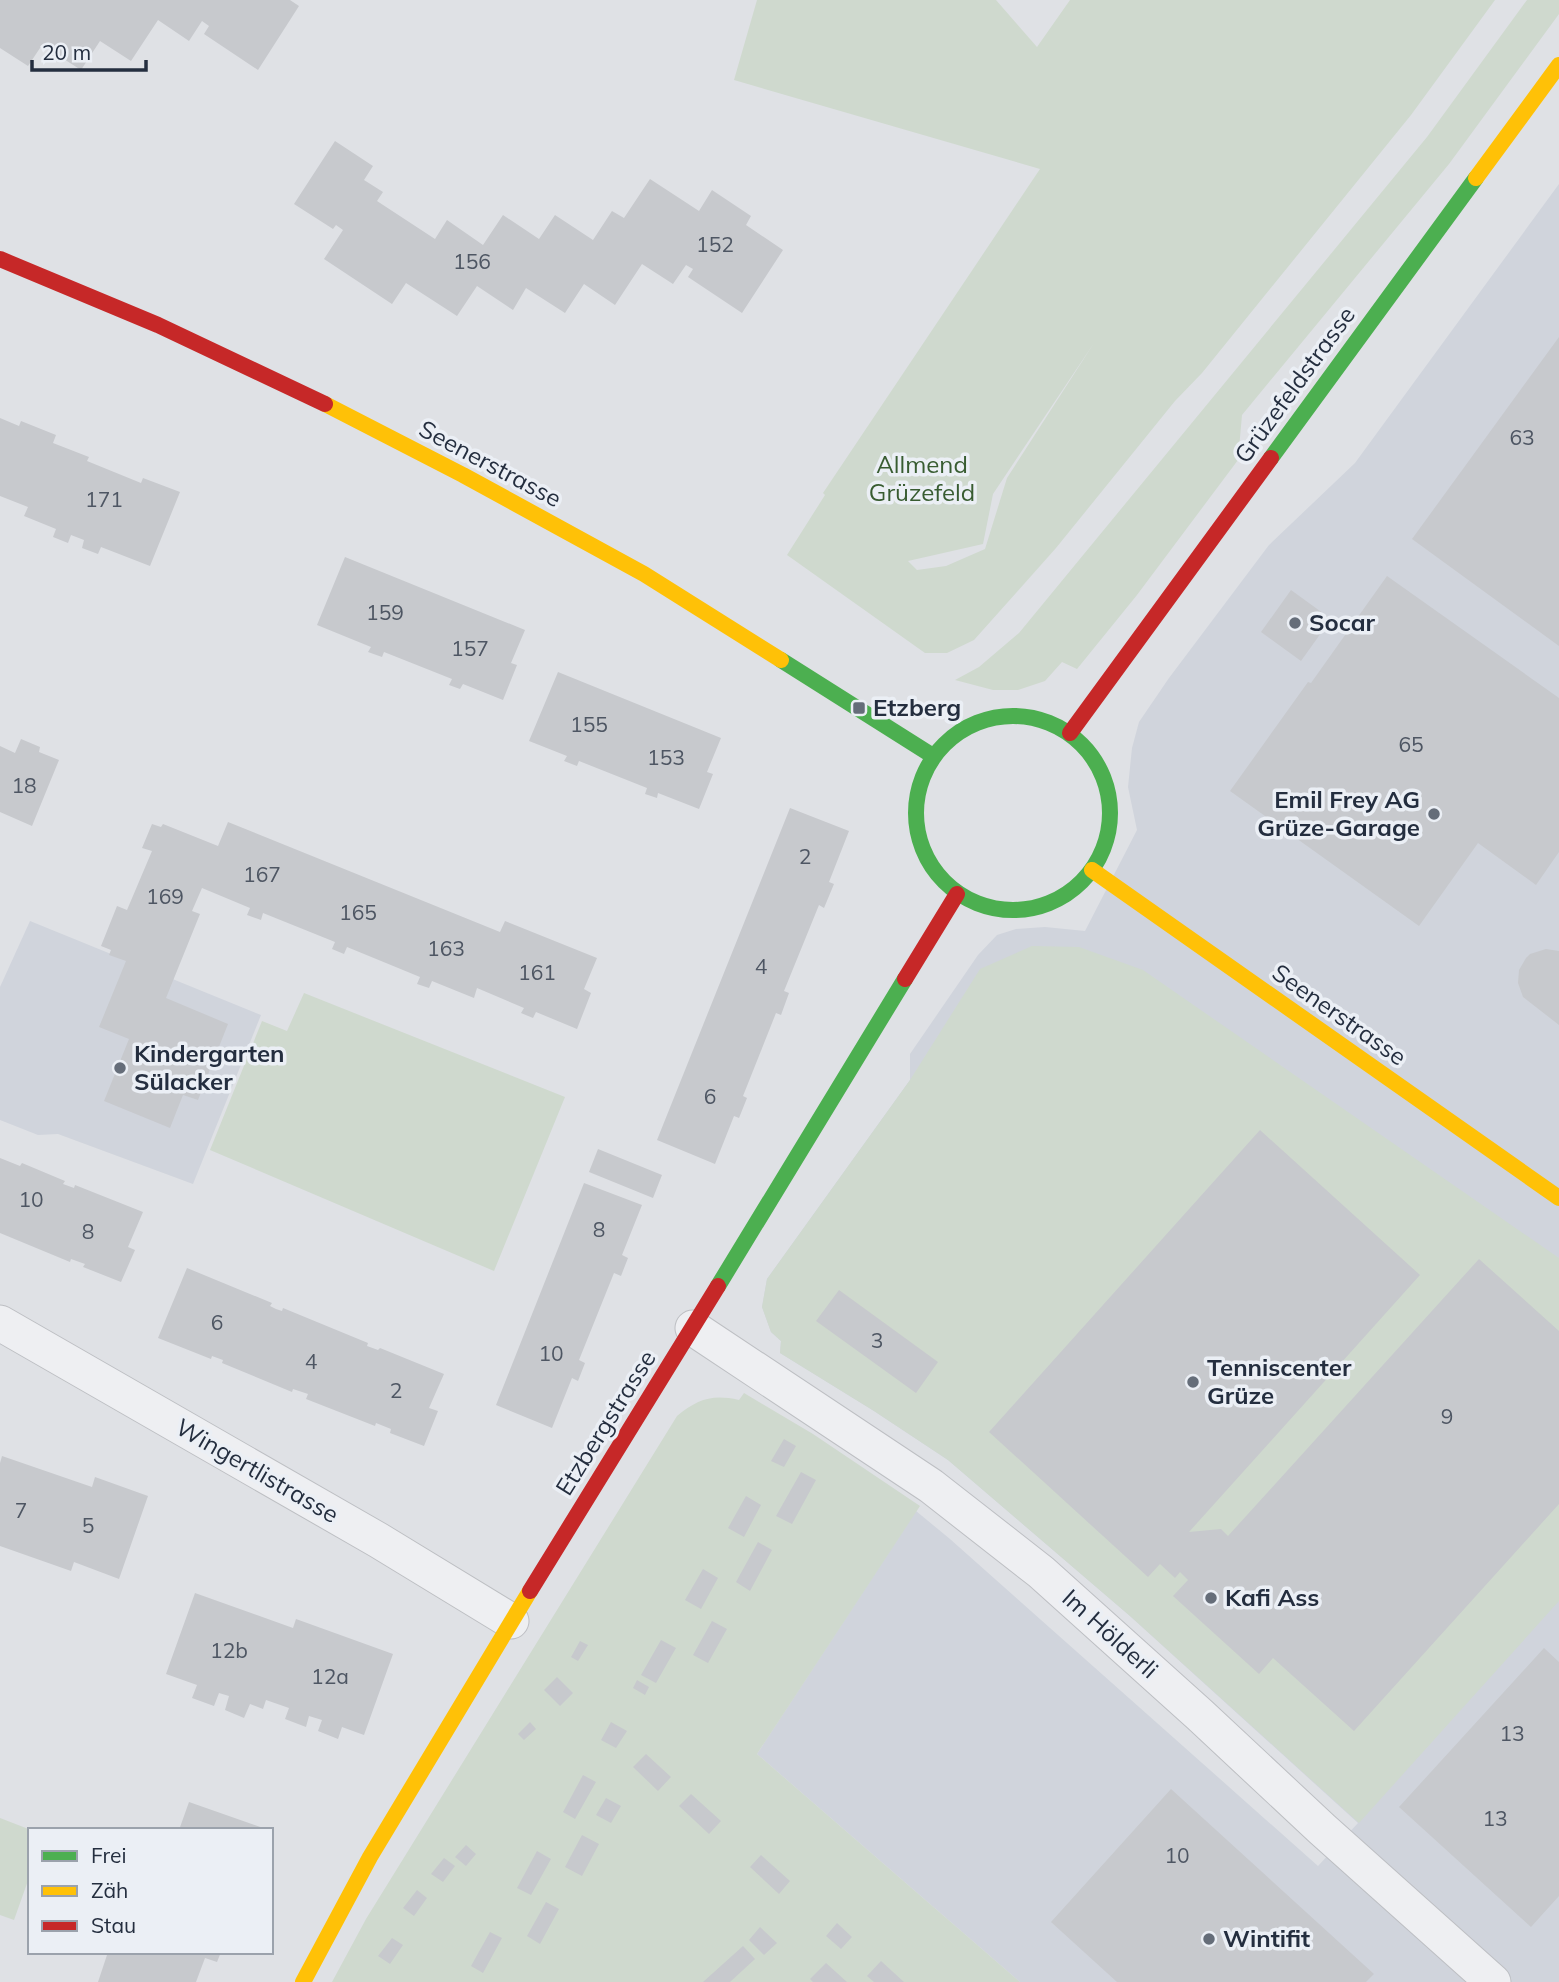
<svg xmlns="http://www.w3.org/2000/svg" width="1559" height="1982" viewBox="0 0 1559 1982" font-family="Mulish,sans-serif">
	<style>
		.built { fill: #d0d4dc }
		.green { fill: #cfd9ce; fill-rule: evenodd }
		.building { fill: #c7c9cd }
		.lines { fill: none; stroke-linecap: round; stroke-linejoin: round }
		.street-casing { stroke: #bdbfc3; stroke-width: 37 }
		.street { stroke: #eeeff2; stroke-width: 35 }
		.fast { stroke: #4caf50; stroke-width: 16 }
		.slow { stroke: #ffc107; stroke-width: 16 }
		.jam { stroke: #c62828; stroke-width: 16 }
		.poi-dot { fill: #656d79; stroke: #ebeff5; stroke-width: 2.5 }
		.labels { text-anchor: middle; stroke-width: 7; stroke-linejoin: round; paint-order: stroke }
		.number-label { font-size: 21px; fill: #4e5663 }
		.street-label { font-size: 24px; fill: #242e3f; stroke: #ebeff5 }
		.park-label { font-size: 24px; fill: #385c31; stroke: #ebeff5 }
		.poi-label { font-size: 24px; font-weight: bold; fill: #242e3f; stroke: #ebeff5; text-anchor: start }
	</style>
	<rect width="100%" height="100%" fill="#dfe1e5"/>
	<path class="built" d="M1559,184V1982H1020L757,1754L916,1511L950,1539L1318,1866L1358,1823L1130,1616L948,1460L874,1411L780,1353L781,1341L771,1332L762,1307L767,1279L910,1080V1054L978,955L997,935L1016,929L1045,927L1085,931L1137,830L1128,787L1132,748L1139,722L1169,678L1269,545L1355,463Z
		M30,921L261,1015L193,1184L58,1134L38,1135L0,1120V987Z"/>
	<path class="green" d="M757,0H996L1037,47L1070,0H1495L1411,115L1202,373L1175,401L1056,548L974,640L947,653H925L787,555L825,495L823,493L1040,169L734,80ZM1094,343L1007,478L985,549L946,566L917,570L908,561L983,544L993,494Z
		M1527,0H1559V14L1449,164L1242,415L1238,460L1137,595L1077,669L1062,662L1045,681L1018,690H993L955,680L979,667L1019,633L1427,137Z
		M1032,946L1079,947L1143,970L1559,1258V1601L1359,1823L1130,1616L948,1460L874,1411L780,1353L781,1341L771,1332L762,1307L767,1279L910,1080L980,969Z
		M304,993L565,1097L494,1271L210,1150L262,1021L287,1031Z
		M744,1393L813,1434L920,1506L757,1754L1020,1982H332L366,1919L677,1416C698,1399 712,1394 739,1400Z
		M0,1818L31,1830L30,1875L14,1920L0,1915Z"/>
	<path class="building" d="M0,0H290L299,6L258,70L204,34L209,26L202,21L189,41L158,20L131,61L100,41L81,70L42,45L28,66L0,48Z
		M335,141L373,166L364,180L383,192L377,201L435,239L447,220L483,245L503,215L539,239L555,215L593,240L612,211L624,218L650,179L699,211L712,190L751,216L746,225L783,250L742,313L688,277L693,269L686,265L673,284L642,264L615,305L584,284L565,313L526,288L513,310L477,286L457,316L406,283L392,304L324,259L343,230L336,225L333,229L294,204Z
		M1559,337V646L1412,539Z
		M0,418L19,426L21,421L56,435L53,443L89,457L87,461L141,483L143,478L180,492L150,566L101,547L98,554L82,548L84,540L71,535L68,543L53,537L56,529L24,516L28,507L0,496Z
		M345,557L525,630L511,663L517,665L503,700L463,684L460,689L449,685L452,679L384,652L382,657L368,652L371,647L317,625Z
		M1387,576L1559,698V852L1536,885L1478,843L1419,926L1230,791L1308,682L1311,683Z
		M1291,590L1331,619L1301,661L1261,632Z
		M558,672L721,738L707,772L713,774L699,809L658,793L657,798L645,794L647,788L579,761L577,766L564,761L567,756L529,741Z
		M21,739L40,747L39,752L59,760L32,826L0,812V746L15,753Z
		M790,808L849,831L829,882L834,884L824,908L819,905L784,991L789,993L781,1015L776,1013L743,1096L747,1098L739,1118L734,1116L715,1164L657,1140Z
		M228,822L500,932L505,921L597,958L584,989L591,993L577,1029L536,1012L533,1018L521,1013L524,1008L477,988L474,998L432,981L429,988L417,984L420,977L347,947L344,954L332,949L335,942L263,913L261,920L247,915L250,908L202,888L192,911L200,914L166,998L228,1024L198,1100L183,1095L170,1128L104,1101L129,1039L99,1027L126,961L109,955L111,950L101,946L117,906L127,910L152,851L142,848L152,824L161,827L163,824L218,846Z
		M1546,949L1559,951V1025L1523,997L1518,983L1519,970L1526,958L1530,954Z
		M1260,1130L1420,1275L1189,1532L1221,1529L1228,1536L1479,1259L1559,1331V1504L1354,1731L1273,1658L1259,1674L1173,1596L1188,1580L1180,1572L1175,1578L1160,1564L1148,1577L989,1432Z
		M598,1149L662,1175L653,1198L589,1172Z
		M0,1158L20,1166L22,1163L65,1181L63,1184L74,1188L75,1185L143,1212L128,1247L135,1250L121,1282L83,1267L85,1264L71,1259L70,1262L0,1233Z
		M584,1183L642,1205L622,1255L628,1258L621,1276L614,1273L579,1360L585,1363L578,1381L572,1378L552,1428L496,1405Z
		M187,1268L272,1303L270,1306L276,1309L282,1311L283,1308L368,1343L367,1346L378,1350L380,1348L444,1374L429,1408L438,1411L424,1446L390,1433L391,1429L376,1423L375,1426L306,1399L308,1394L293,1389L292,1392L222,1363L223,1360L212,1356L211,1359L158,1338Z
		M839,1290L938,1362L916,1393L816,1321Z
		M784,1439L796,1446L784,1467L771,1461Z
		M2,1456L92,1487L95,1477L148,1496L119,1579L74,1562L71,1571L0,1546V1463Z
		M801,1472L816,1480L792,1524L776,1516Z
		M746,1496L761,1505L744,1537L728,1528Z
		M758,1542L772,1550L750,1591L736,1582Z
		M703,1569L718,1578L701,1609L685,1600Z
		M195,1593L293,1628L296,1619L393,1654L364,1735L342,1727L338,1739L318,1731L322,1720L309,1716L306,1727L285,1719L289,1708L266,1700L263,1709L250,1704L244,1718L225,1710L229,1696L219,1693L214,1706L192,1698L197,1685L166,1674Z
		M712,1621L727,1629L708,1663L693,1655Z
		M661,1640L676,1648L656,1683L641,1675Z
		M580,1641L588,1645L578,1661L571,1657Z
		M1544,1648L1559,1662V1896L1531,1927L1399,1807Z
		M557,1677L573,1693L560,1706L544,1690Z
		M637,1680L649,1687L645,1695L633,1688Z
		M530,1722L536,1729L524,1740L518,1734Z
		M611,1722L627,1731L616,1748L601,1740Z
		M646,1754L671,1777L658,1791L633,1767Z
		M583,1775L596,1782L575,1819L563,1812Z
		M1171,1789L1374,1974L1366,1982H1117L1051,1922Z
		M691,1794L721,1821L709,1834L679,1806Z
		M606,1798L621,1806L611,1823L596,1815Z
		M189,1802L266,1829V1830H179Z
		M582,1835L599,1844L582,1876L565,1867Z
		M466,1845L476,1854L466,1866L455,1857Z
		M537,1851L551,1859L531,1895L517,1888Z
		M761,1855L790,1881L779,1894L750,1867Z
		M444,1858L455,1866L443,1882L431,1874Z
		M417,1890L427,1898L414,1916L403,1908Z
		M546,1902L559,1909L540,1944L527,1936Z
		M837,1923L852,1937L841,1949L826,1936Z
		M760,1927L777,1943L764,1955L749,1940Z
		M490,1932L502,1938L483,1973L471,1966Z
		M392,1938L403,1945L390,1964L378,1956Z
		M743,1946L755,1959L730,1982H703Z
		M108,1952H221L217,1962L205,1958L196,1982H98Z
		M881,1961L904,1982H874L867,1976Z
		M826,1963L847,1982H813L810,1979Z"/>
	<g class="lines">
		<defs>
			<path id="street" d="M0,1323L378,1540L511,1621
				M693,1328L931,1486L1041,1572L1200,1715L1322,1829L1493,1982"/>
		</defs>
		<use href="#street" class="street-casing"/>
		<use href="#street" class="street"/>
		<path class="fast" d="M1271,458L1476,178
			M781,660L933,756
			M916 813a97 97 0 1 1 194 0a97 97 0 1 1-194 0Z
			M718,1286L905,979"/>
		<path class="slow" d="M1476,178L1559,65
			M325,404L463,475L644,574L781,660
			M1092,870L1559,1198
			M303,1982L370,1857L530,1591"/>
		<path class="jam" d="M0,259L158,325L325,404
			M1070,733L1271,458
			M905,979L957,894
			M530,1591L718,1286"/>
	</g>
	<g class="poi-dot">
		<circle cx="1295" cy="623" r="7"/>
		<rect x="852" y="701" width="14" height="14" rx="3.5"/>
		<circle cx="1434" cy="814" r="7"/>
		<circle cx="120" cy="1068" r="7"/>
		<circle cx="1193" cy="1382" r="7"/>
		<circle cx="1211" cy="1598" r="7"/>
		<circle cx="1209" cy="1939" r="7"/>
	</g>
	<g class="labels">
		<g class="number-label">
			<text x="715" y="252">152</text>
			<text x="472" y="269">156</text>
			<text x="1522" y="445">63</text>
			<text x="104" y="507">171</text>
			<text x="385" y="620">159</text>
			<text x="470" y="656">157</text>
			<text x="589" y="732">155</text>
			<text x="1411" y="752">65</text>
			<text x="666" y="765">153</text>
			<text x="24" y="793">18</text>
			<text x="805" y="864">2</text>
			<text x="262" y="882">167</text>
			<text x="165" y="904">169</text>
			<text x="358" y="920">165</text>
			<text x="446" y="956">163</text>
			<text x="761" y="974">4</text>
			<text x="537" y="980">161</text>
			<text x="710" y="1104">6</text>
			<text x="31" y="1207">10</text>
			<text x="599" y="1237">8</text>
			<text x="88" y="1239">8</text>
			<text x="217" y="1330">6</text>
			<text x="877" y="1348">3</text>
			<text x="551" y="1361">10</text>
			<text x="311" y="1369">4</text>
			<text x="396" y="1398">2</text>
			<text x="1447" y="1424">9</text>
			<text x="21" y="1518">7</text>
			<text x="88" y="1533">5</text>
			<text x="229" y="1658">12b</text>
			<text x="330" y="1684">12a</text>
			<text x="1512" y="1741">13</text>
			<text x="1495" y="1826">13</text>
			<text x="1177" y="1863">10</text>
		</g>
		<g class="street-label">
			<text transform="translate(1295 385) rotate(-54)" y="8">Grüzefeldstrasse</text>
			<text transform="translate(490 464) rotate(28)" y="8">Seenerstrasse</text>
			<text transform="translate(1339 1015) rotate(35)" y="8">Seenerstrasse</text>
			<text transform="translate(606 1423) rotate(-58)" y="8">Etzbergstrasse</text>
			<text transform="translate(257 1471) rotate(30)" y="8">Wingertlistrasse</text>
			<text transform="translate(1110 1634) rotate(42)" y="8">Im Hölderli</text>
		</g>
		<g class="park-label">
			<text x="922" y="473">Allmend<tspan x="922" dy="28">Grüzefeld</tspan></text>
		</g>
		<g class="poi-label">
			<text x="1309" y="631">Socar</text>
			<text x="873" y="716">Etzberg</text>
			<text x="1420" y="808" text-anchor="end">Emil Frey AG<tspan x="1420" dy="28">Grüze-Garage</tspan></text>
			<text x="134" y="1062">Kindergarten<tspan x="134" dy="28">Sülacker</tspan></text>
			<text x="1207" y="1376">Tenniscenter<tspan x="1207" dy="28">Grüze</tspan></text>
			<text x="1225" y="1606">Kafi Ass</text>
			<text x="1223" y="1947">Wintifit</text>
		</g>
	</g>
	<rect x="28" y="1828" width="245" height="126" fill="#ebeff5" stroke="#9ba2ac" stroke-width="2"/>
	<rect x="42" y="1851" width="35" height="10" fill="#4caf50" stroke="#9ba2ac" stroke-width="2"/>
	<text x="91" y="1863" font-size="21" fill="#242e3f">Frei</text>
	<rect x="42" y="1886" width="35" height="10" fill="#ffc107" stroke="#9ba2ac" stroke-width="2"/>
	<text x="91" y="1898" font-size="21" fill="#242e3f">Zäh</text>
	<rect x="42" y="1921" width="35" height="10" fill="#c62828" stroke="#9ba2ac" stroke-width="2"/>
	<text x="91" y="1933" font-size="21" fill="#242e3f">Stau</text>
	<path d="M32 60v10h114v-10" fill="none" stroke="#242e3f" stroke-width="3.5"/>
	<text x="42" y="60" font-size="21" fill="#242e3f" stroke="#ebeff5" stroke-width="5" paint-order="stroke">20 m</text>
</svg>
